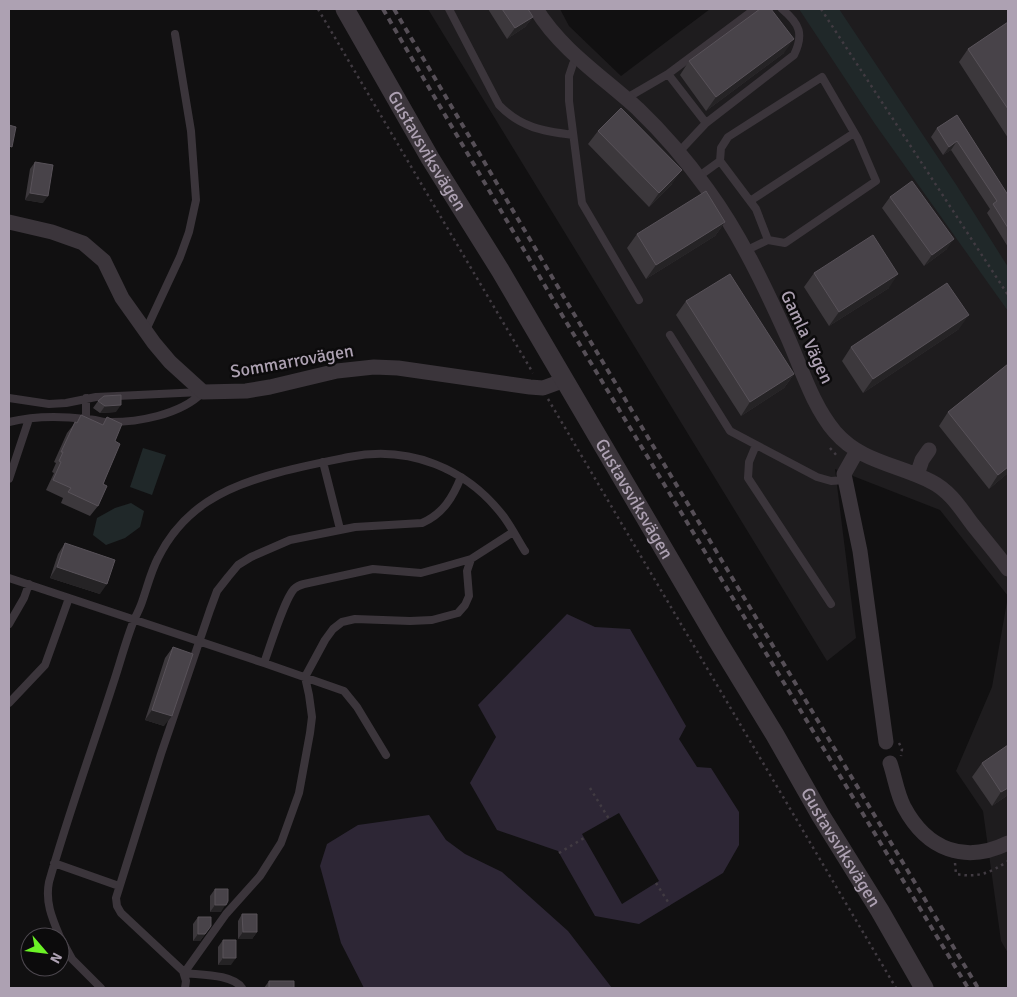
<svg xmlns="http://www.w3.org/2000/svg" width="1017" height="997" viewBox="0 0 1017 997" font-family="Signika,sans-serif">
	<style>
		.built { fill: #1e1c1e }
		.green { fill: #202829 }
		.water { fill: #2d2635; fill-rule: evenodd }
		.lines { fill: none; stroke-linecap: round; stroke-linejoin: round }
		.path { stroke: #413b42; stroke-width: 2.5; stroke-dasharray: 2.5 4; stroke-linecap: butt }
		.service { stroke: #3b353b; stroke-width: 8 }
		.minor { stroke: #3b353b; stroke-width: 15 }
		.tertiary { stroke: #3b353b; stroke-width: 19 }
		.rail { stroke: #564f57; stroke-width: 4; stroke-dasharray: 6 5; stroke-linecap: butt }
		.wall { fill: #3c383c }
		.shaded-wall { fill: #252325 }
		.building { fill: #484349; stroke: #585259 }
		.labels { text-anchor: middle; stroke-width: 5; stroke-linejoin: round; paint-order: stroke }
		.street-label { font-size: 18px; fill: #ada1b2; stroke: #0c0b0c }
	</style>
	<rect width="100%" height="100%" fill="#111011"/>
	<path class="built" d="M428,9H560L569,26L621,76L710,9H1008V953L1001,941L983,811L956,771L992,687L1008,596L940,510L835,469L856,638L827,661Z"/>
	<path class="green" d="M799,9H839L957,186L1008,267V311L875,124Z
		M143,448L166,455L152,495L130,487Z
		M131,503L144,511L140,527L125,538L106,545L93,535L97,518L115,508Z"/>
	<path class="water" d="M567,614L595,627L630,629L686,726L679,739L697,767L711,768L739,812V845L723,873L639,924L595,916L558,851L497,830L470,783L496,737L478,705ZM619,813L659,881L622,904L582,834Z
		M429,815L446,840L465,854L502,872L568,931L612,988H364L341,943L320,866L327,844L358,825Z"/>
	<g class="lines">
		<path class="path" d="M318,9L533,373
			M821,9L1008,295
			M548,399L896,988
			M830,448L838,457
			M899,743L902,749L901,756
			M590,788L609,819
			M559,853L584,838
			M955,863L956,874C978,878 990,873 1008,861
			M656,883L670,905"/>
		<path class="service" d="M449,9L499,105C521,128 543,131 573,135
			M577,57L573,64L569,76V101L582,203L639,300
			M668,74L706,123
			M625,99L668,74L755,9
			M678,153L706,123L794,55C804,34 800,24 782,9
			M720,161L756,209L768,240
			M698,177L720,161L721,148L728,137L822,77L858,139L876,181L785,243L768,240L745,251
			M750,201L854,133
			M145,332L180,257L189,232L196,200L191,131L175,34
			M670,335L730,431L817,477L831,481L845,480
			M9,398L49,404L66,403L96,397L201,392
			M86,398V419
			M9,422C33,416 61,416 86,419C92,419 99,421 105,422C136,423 181,415 203,392
			M756,445L749,462L748,478L831,604
			M323,462L340,529
			M9,479L29,419
			M9,578L264,663L344,691L357,707L386,755
			M9,624L24,598L29,584
			M264,663C270,647 284,600 294,589C297,586 300,585 304,584L373,569L421,573L443,567L471,559L513,532
			M9,703L45,665L69,598
			M54,863L119,886
			M60,937C52,918 45,902 49,882C68,815 92,749 113,684C120,663 126,640 134,620C137,614 140,608 142,602C147,588 151,571 158,558C169,536 186,516 207,502C244,477 304,466 349,457C409,445 467,468 504,517C512,528 518,540 525,551
			M60,937L72,959L101,988
			M185,988L186,981L183,971L121,913L117,906L116,898L161,754L210,610L217,591L228,577L238,565L251,557L290,540L355,527L422,523C443,514 453,497 461,477
			M242,988C233,974 200,975 184,973L226,914L260,876L281,843L299,793L310,733L312,717L309,695L305,677L325,640L333,629L342,622L355,619L410,621L432,620L458,613L465,605L469,596L467,571L471,559"/>
		<path class="minor" d="M536,9C561,50 603,77 638,109C663,133 687,161 707,189C740,234 765,287 788,338C802,370 813,406 835,432C862,463 898,464 932,482C950,491 961,509 973,525C985,540 997,554 1008,569
			M9,222L52,232L83,243L104,261L122,298L154,343L170,362L203,392L246,391L270,387L337,371L374,367L398,368L530,387L543,388L565,380
			M857,451L844,474L860,551L886,742
			M917,475L922,460L929,450
			M890,763C895,778 897,794 904,807C927,850 965,864 1008,843"/>
		<path class="tertiary" id="s1" d="M345,9L430,158L500,270L717,640L775,735L821,816L880,911L924,988"/>
		<path class="rail" d="M383,9L562,315L968,988
			M394,9L571,309L978,988"/>
	</g>
	<path class="wall" d="M488,9H528L533,17L525,27L507,39Z
		M1008,22V138L959,62L968,49Z
		M784,53L706,111L680,75L689,61Z
		M957,115L1008,195V247L987,213L990,209L951,150L943,155L931,137L937,128Z
		M598,131L672,184L649,207L588,144Z
		M35,162L43,203L25,200L30,169Z
		M890,197L947,249L924,266L882,208Z
		M725,222L715,236L646,279L627,248L637,234Z
		M814,273L889,288L829,326L804,287Z
		M686,301L794,374L784,388L741,416L676,315Z
		M959,329L863,393L842,361L851,347Z
		M1008,364V473L989,489L939,426L948,412Z
		M98,401L116,412L100,413L93,408Z
		M81,415L102,425L107,417L115,441L98,506L90,516L61,503L63,498L46,490L54,473L52,472L56,463L54,462L67,433Z
		M65,543L100,594L50,578L58,554Z
		M173,647L164,726L145,720L165,658Z
		M982,763L1008,795L992,806L972,777Z
		M215,889L221,912H210V896Z
		M242,914L257,932L252,939H238V921Z
		M198,917L211,926L200,941H193V924Z
		M223,940L231,965H218V947Z
		M269,981L294,988H264Z"/>
	<path class="shaded-wall" d="M533,17L525,27L507,39L515,28Z
		M794,39L784,53L706,111L716,97Z
		M957,141L951,150L943,155L949,147Z
		M682,170L672,184L649,207L659,193Z
		M30,193L48,196L43,203L25,200Z
		M725,222L715,236L646,279L656,265Z
		M954,239L947,249L924,266L932,255Z
		M898,274L889,288L829,326L839,312Z
		M969,315L959,329L863,393L873,379Z
		M794,374L784,388L741,416L750,402Z
		M121,405L116,412L100,413L105,406Z
		M1008,467V473L989,489L998,475Z
		M57,567L107,584L100,594L50,578Z
		M152,710L172,716L164,726L145,720Z
		M1008,788V795L992,806L1001,792Z
		M228,901L221,912H210L215,905Z
		M243,932H257L252,939H238Z
		M198,934H205L200,941H193Z
		M223,958H236L231,965H218Z"/>
	<path class="building" d="M502,9H528L533,17L515,28Z
		M760,9H771L794,39L716,97L689,61Z
		M1008,22V109L968,49Z
		M621,108L682,170L659,193L598,131Z
		M957,115L1008,195V228L993,204L997,201L957,141L949,147L937,128Z
		M9,125L16,127L12,147L9,146Z
		M35,162L53,165L48,196L30,193Z
		M912,181L954,239L932,255L890,197Z
		M706,191L725,222L656,265L637,234Z
		M873,235L898,274L839,312L814,273Z
		M730,274L794,374L750,402L686,301Z
		M947,283L969,315L873,379L851,347Z
		M1008,364V467L998,475L948,412Z
		M121,395V405L105,406L98,401L104,396Z
		M81,415L103,425L107,417L122,424L115,441L120,444L103,484L107,486L98,506L68,492L71,488L53,480L61,462L59,461L63,452H61L75,422L77,423Z
		M65,543L115,560L107,584L57,567Z
		M173,647L193,654L172,716L152,710Z
		M1008,745V788L1001,792L982,763Z
		M215,889H228V901L226,905H215Z
		M242,914H257V932H243Z
		M198,917H211V926L205,934H198Z
		M223,940H236V958H223Z
		M269,981H294V988H269Z"/>
	<g class="labels">
		<g class="street-label">
			<text dy="6" stroke="none"><textPath href="#s1" startOffset="164">Gustavsviksvägen</textPath></text>
			<text transform="translate(807 337) rotate(65)" y="6">Gamla Vägen</text>
			<text transform="translate(292 361) rotate(-10)" y="6">Sommarrovägen</text>
			<text dy="6" stroke="none"><textPath href="#s1" startOffset="569">Gustavsviksvägen</textPath></text>
			<text dy="6" stroke="none"><textPath href="#s1" startOffset="974">Gustavsviksvägen</textPath></text>
		</g>
	</g>
	<rect width="1017" height="997" fill="none" stroke="#ada1b2" stroke-width="20"/>
	<g transform="translate(45 952) rotate(118)"><circle r="24" fill="#0c0b0c" stroke="#4c474e"/>
	<path d="M0-4L9 19L0 12L-9 19Z" fill="#6cf326"/>
	<text y="-8" font-size="14" font-weight="bold" text-anchor="middle" fill="#ada1b2">N</text>
	</g>
</svg>
